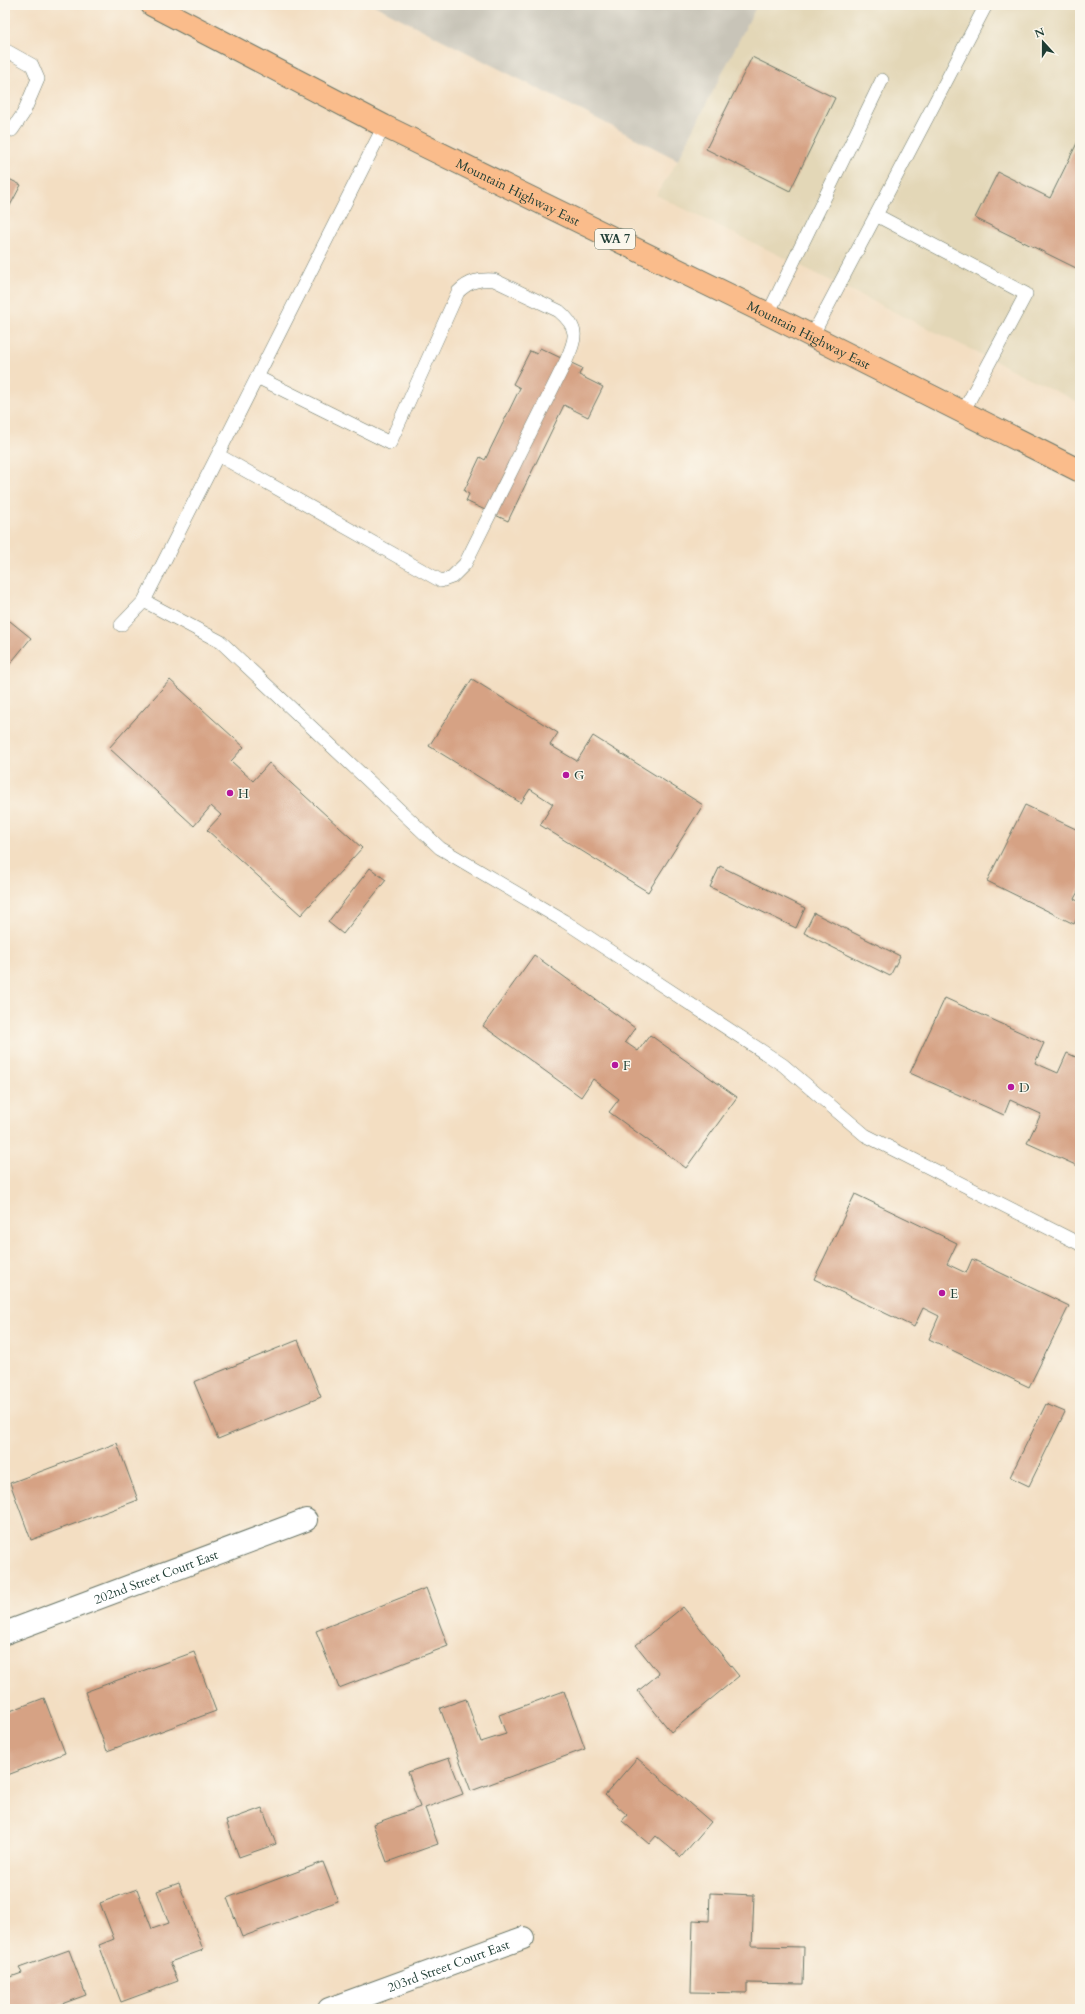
<svg xmlns="http://www.w3.org/2000/svg" width="1085" height="2014" viewBox="0 0 1085 2014" font-family="Cardo,serif">
	<style>
		.built { fill: #e3d7b7 }
		.industrial { fill: #c8c4b8 }
		.building { fill: #d6a284 }
		.lines { fill: none; stroke-linecap: round; stroke-linejoin: round }
		.service-casing { stroke: #697566; stroke-width: 14 }
		.minor-casing { stroke: #697566; stroke-width: 24 }
		.primary-casing { stroke: #697566; stroke-width: 24 }
		.service { stroke: #fff; stroke-width: 13 }
		.minor { stroke: #fff; stroke-width: 22 }
		.primary { stroke: #fabc8b; stroke-width: 22 }
		.poi-dot { fill: #b5179e; stroke: #fbf7ec; stroke-width: 1.5 }
		.labels { text-anchor: middle; stroke-width: 3; stroke-linejoin: round; paint-order: stroke }
		.shield { fill: #fbf7ec; stroke: #61756b; stroke-width: 1 }
		.shield-label { font-size: 12px; font-weight: bold; fill: #1f3d34 }
		.street-label { font-size: 13px; fill: #1f3d34; stroke: #fbf7ec }
		.poi-label { font-size: 13px; fill: #1f3d34; stroke: #fbf7ec; text-anchor: start }
	</style>
	<rect width="100%" height="100%" fill="#fbf7ec"/>
	<filter id="ink" filterUnits="userSpaceOnUse"><feTurbulence type="fractalNoise" baseFrequency=".025" numOctaves="2"/><feDisplacementMap in="SourceGraphic" scale="8" xChannelSelector="R" yChannelSelector="G"/><feConvolveMatrix kernelMatrix="1 2 1 2 8 2 1 2 1" color-interpolation-filters="sRGB"/></filter>
	<filter id="wash" filterUnits="userSpaceOnUse"><feTurbulence type="fractalNoise" baseFrequency=".012" numOctaves="4" result="noise"/><feDisplacementMap in="SourceGraphic" scale="16" xChannelSelector="R" yChannelSelector="G"/><feGaussianBlur stdDeviation="0.9" result="paint"/><feColorMatrix in="noise" values="0 0 0 0 0 0 0 0 0 0 0 0 0 0 0 0 0 1.4 0 .05"/><feComposite in="paint" operator="in"/></filter>
	<g filter="url(#wash)">
		<rect width="100%" height="100%" fill="#f3dec2"/>
		<path class="built" d="M757,5H1080V403L656,195L678,160Z"/>
		<path class="industrial" d="M374,5H757L678,160Z"/>
		<g id="blocks">
			<path class="building" d="M752,57L835,98L790,191L706,149Z
				M1080,137V260L1076,268L975,218L998,172L1050,198Z
				M5,177L21,185L5,215Z
				M540,348L582,368L579,375L603,387L588,417L564,405L508,521L466,501L469,494L464,491L480,457L485,460L520,388L513,384L530,351L537,354Z
				M5,617L31,638L5,670Z
				M472,679L558,733L550,745L577,761L593,736L703,805L648,892L540,825L553,804L530,789L521,803L429,746Z
				M170,680L244,747L231,761L253,781L269,763L362,848L301,915L207,830L221,815L211,806L194,826L109,748Z
				M1025,805L1080,831V888L1074,899L1080,902V912L1074,924L987,881Z
				M720,866L805,908L796,928L710,887Z
				M370,868L386,880L343,934L328,922Z
				M814,913L900,956L890,976L804,933Z
				M534,955L635,1028L625,1042L638,1051L650,1035L737,1097L686,1168L609,1112L619,1099L593,1079L581,1097L483,1026Z
				M945,998L1044,1043L1035,1063L1058,1073L1067,1053L1080,1059V1167L1027,1143L1041,1114L1010,1100L1004,1115L910,1073Z
				M855,1194L957,1243L947,1264L966,1273L972,1259L1069,1306L1029,1387L929,1339L939,1316L923,1308L914,1327L814,1279Z
				M298,1340L321,1397L218,1439L194,1382Z
				M1046,1404L1065,1412L1029,1486L1010,1477Z
				M117,1443L138,1500L31,1540L10,1483Z
				M426,1588L448,1646L339,1688L316,1631Z
				M683,1607L739,1676L671,1732L638,1691L659,1674L636,1645Z
				M194,1652L216,1711L107,1751L85,1692Z
				M564,1691L585,1749L471,1791L440,1708L466,1699L481,1742L506,1734L499,1715Z
				M44,1698L65,1753L5,1776V1713Z
				M449,1758L463,1794L425,1808L438,1844L387,1862L373,1824L420,1807L408,1772Z
				M637,1758L711,1822L681,1857L656,1836L649,1844L622,1821L627,1815L605,1795Z
				M262,1808L276,1844L239,1857L226,1821Z
				M323,1862L338,1901L242,1937L227,1898Z
				M179,1883L203,1950L170,1962L178,1981L121,2002L99,1945L114,1939L100,1903L137,1889L152,1929L169,1923L157,1891Z
				M710,1893L754,1895L752,1946L804,1947L803,1984L747,1983V1993L691,1992L693,1920L709,1921Z
				M69,1950L86,1995L48,2009H5V1979L22,1973L19,1968Z"/>
		</g>
	</g>
	<g filter="url(#ink)">
		<use href="#blocks" fill-opacity="0" stroke="#697566" stroke-width="1"/>
		<g class="lines">
			<defs>
				<path id="service" d="M5,50L32,65L38,79L23,114L12,130L5,127
					M768,314L882,80
					M812,336L876,215
					M963,412L1026,294L876,215L986,5
					M218,455L441,581L452,577L465,564L566,361C576,338 580,329 559,311L494,280C479,279 469,281 458,292L390,443L257,377
					M144,601L221,642L440,848L564,921L783,1065L865,1135L1080,1244
					M121,625L144,601L384,126"/>
				<g id="minor">
					<path id="s1" d="M5,1633L306,1520"/>
					<path id="s2" d="M329,2009L523,1938"/>
				</g>
				<g id="primary">
					<path id="s3" d="M152,5L384,126L768,314L1080,471"/>
				</g>
			</defs>
			<use href="#service" class="service-casing"/>
			<use href="#minor" class="minor-casing"/>
			<use href="#primary" class="primary-casing"/>
			<use href="#service" class="service"/>
			<use href="#minor" class="minor"/>
			<use href="#primary" class="primary"/>
		</g>
	</g>
	<g class="poi-dot">
		<circle cx="566" cy="775" r="4"/>
		<circle cx="230" cy="793" r="4"/>
		<circle cx="615" cy="1065" r="4"/>
		<circle cx="1011" cy="1087" r="4"/>
		<circle cx="942" cy="1293" r="4"/>
	</g>
	<g class="labels">
		<rect class="shield" x="595" y="229" width="40" height="20" rx="3"/>
		<g class="shield-label">
			<text x="615" y="243">WA 7</text>
		</g>
		<g class="street-label">
			<text dy="5" stroke="none"><textPath href="#s3" startOffset="411">Mountain Highway East</textPath></text>
			<text dy="5" stroke="none"><textPath href="#s3" startOffset="735">Mountain Highway East</textPath></text>
			<text dy="5" stroke="none"><textPath href="#s1" startOffset="161">202nd Street Court East</textPath></text>
			<text dy="5" stroke="none"><textPath href="#s2" startOffset="127">203rd Street Court East</textPath></text>
		</g>
		<g class="poi-label">
			<text x="574" y="780">G</text>
			<text x="238" y="798">H</text>
			<text x="623" y="1070">F</text>
			<text x="1019" y="1092">D</text>
			<text x="950" y="1298">E</text>
		</g>
	</g>
	<rect width="1085" height="2014" fill="none" stroke="#fbf7ec" stroke-width="20"/>
	<g transform="translate(1043 42) rotate(339)" stroke="#fbf7ec" stroke-width="3" paint-order="stroke">
	<path d="M0-3L7 15L0 10L-7 15Z" fill="#1f3d34"/>
	<text y="-6" font-size="11" font-weight="bold" text-anchor="middle" fill="#1f3d34">N</text>
	</g>
</svg>
